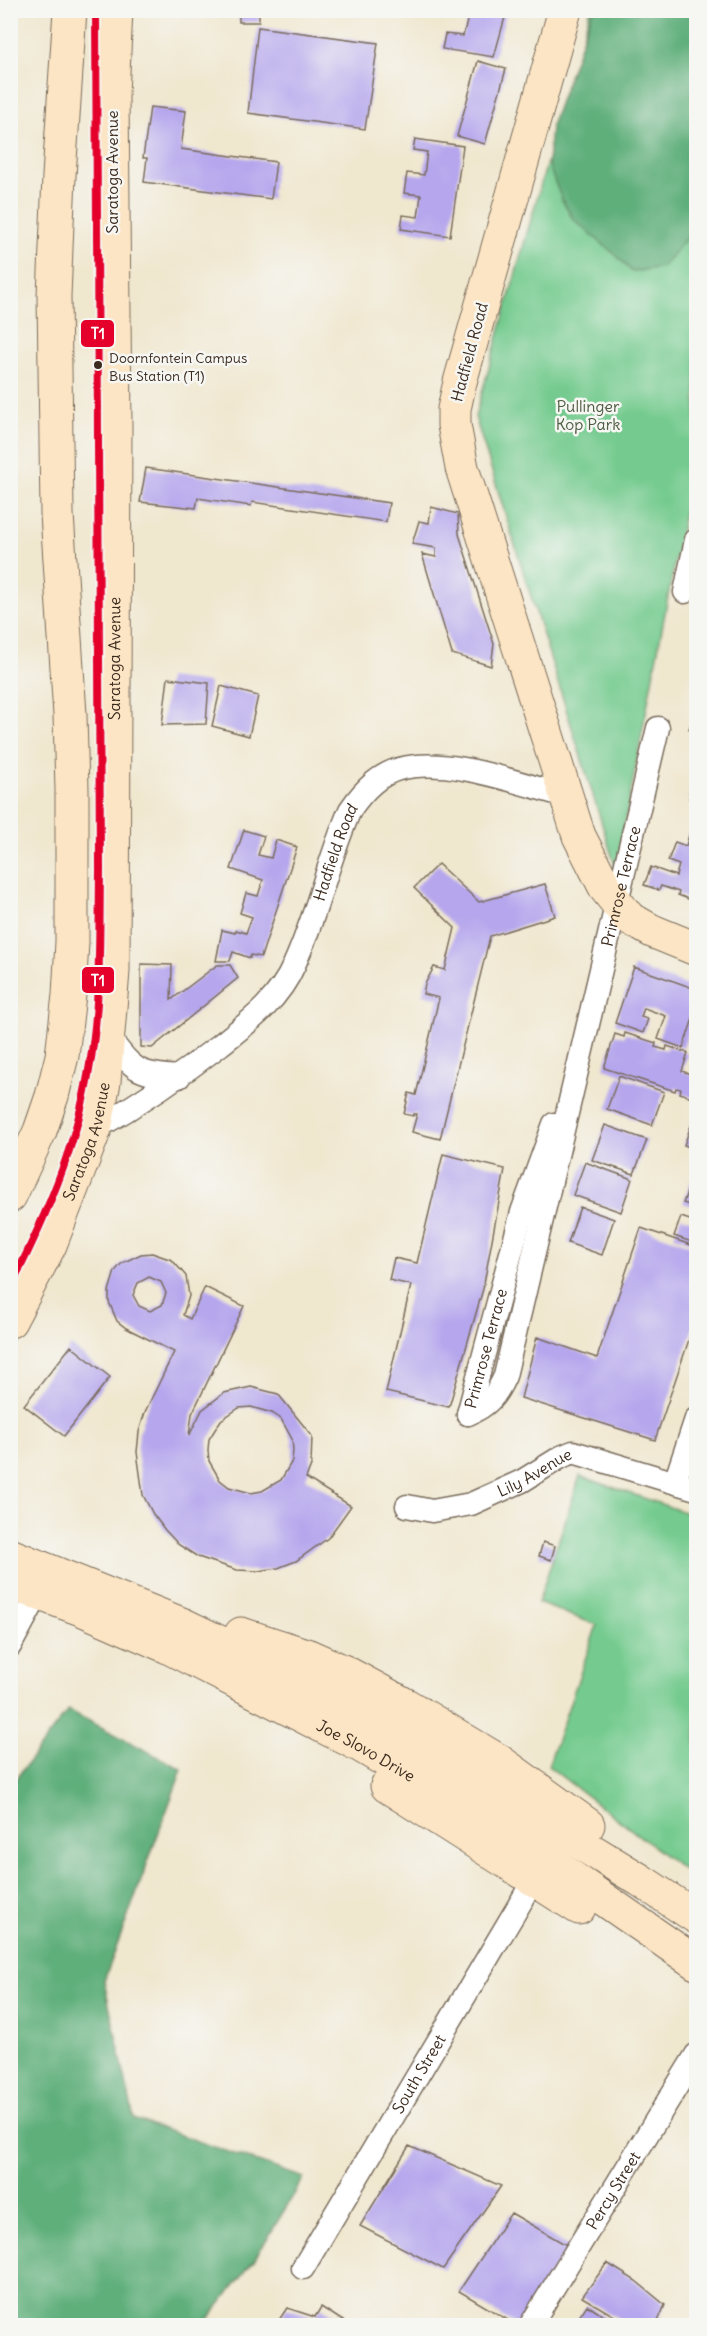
<svg xmlns="http://www.w3.org/2000/svg" width="707" height="2336" viewBox="0 0 707 2336" font-family="Delius,sans-serif">
	<style>
		.green { fill: #74cb8f; stroke: #587a56; stroke-width: 1.5 }
		.forest { fill: #5faf7a; stroke: #4d6c4c; stroke-width: 1.5 }
		.building { fill: #b5a6ed; fill-rule: evenodd }
		.lines { fill: none; stroke-linecap: round; stroke-linejoin: round }
		.street-casing { stroke: #7a6c5c; stroke-width: 25 }
		.secondary-casing { stroke: #7a6c5c; stroke-width: 35 }
		.street { stroke: #fff; stroke-width: 22 }
		.secondary { stroke: #fce5c4; stroke-width: 33 }
		.bus-1-casing { stroke: #f6f6f2; stroke-width: 12 }
		.bus-1 { stroke: #e4002b; stroke-width: 8 }
		.bus-dot { fill: #3b2a1e; stroke: #f6f6f2; stroke-width: 2 }
		.labels { text-anchor: middle; stroke-width: 5; stroke-linejoin: round; paint-order: stroke }
		.bus-label { font-size: 14px; fill: #3b2a1e; stroke: #f6f6f2; text-anchor: start }
		.street-label { font-size: 16px; fill: #3b2a1e; stroke: #f6f6f2 }
		.park-label { font-size: 16px; fill: #4c5a40; stroke: #f6f6f2 }
		.line-badge { stroke: #f6f6f2; stroke-width: 2 }
		.badge-label { font-size: 16px; text-anchor: middle; font-weight: bold; fill: #fff }
	</style>
	<rect width="100%" height="100%" fill="#f6f6f2"/>
	<filter id="ink" filterUnits="userSpaceOnUse"><feTurbulence type="fractalNoise" baseFrequency=".0167" numOctaves="2"/><feDisplacementMap in="SourceGraphic" scale="12" xChannelSelector="R" yChannelSelector="G"/><feConvolveMatrix kernelMatrix="1 2 1 2 8 2 1 2 1" color-interpolation-filters="sRGB"/></filter>
	<filter id="wash" filterUnits="userSpaceOnUse"><feTurbulence type="fractalNoise" baseFrequency=".008" numOctaves="4" result="noise"/><feDisplacementMap in="SourceGraphic" scale="24" xChannelSelector="R" yChannelSelector="G"/><feGaussianBlur stdDeviation="1.35" result="paint"/><feColorMatrix in="noise" values="0 0 0 0 0 0 0 0 0 0 0 0 0 0 0 0 0 1.4 0 .05"/><feComposite in="paint" operator="in"/></filter>
	<g filter="url(#wash)">
		<rect width="100%" height="100%" fill="#f0e7cf"/>
		<path class="green" d="M590,11H696V451L616,869L475,417Z
			M580,1476L696,1516V1834L684,1870L548,1766L597,1625L538,1603Z"/>
		<path class="forest" d="M593,10L696,11V207L691,233L662,267L632,272L617,256L573,219L562,200L548,164L551,126Z
			M68,1710L182,1769L104,1981L134,2119L304,2178L254,2260L204,2325H11V1785Z"/>
		<g id="blocks">
			<path class="building" d="M239,10H259V22H239Z
				M470,10H507L494,57L442,49L445,34L463,36Z
				M258,27L378,43L365,129L248,113Z
				M478,61L506,69L485,144L457,136Z
				M150,107L186,111L181,149L276,162L271,199L144,182L147,158H143Z
				M415,139L463,146L450,236L401,229L403,215L418,217L421,195L404,193L407,173L424,175L427,152L413,150Z
				M146,468L389,503L386,522L252,502L251,506L198,498L196,508L140,502Z
				M431,507L458,514L459,534L494,644L491,666L452,654L422,554L436,557V548L412,544L419,521L429,523Z
				M168,678L209,683L206,724L162,725Z
				M221,686L258,696L249,736L212,726Z
				M695,712L696,713V732L689,729Z
				M696,777V801L689,798Z
				M696,810V902L678,895L679,892L661,886L659,890L644,885L651,867L676,876L679,865L668,861L675,842L686,846Z
				M244,830L264,836L258,855L271,858L276,840L297,847L261,957L251,955L250,958L233,952L230,961H216L222,930L235,933L236,930L246,933L252,917L240,913L246,893L258,896L263,880L231,869Z
				M438,864L479,902L545,884L555,916L490,936L440,1139L412,1132L417,1114H414L413,1116L404,1114L409,1093L416,1095L439,998L423,994L425,984L434,967L445,970L455,928L414,888Z
				M141,964L172,965L171,1000L217,965H230L238,978L152,1048L141,1047Z
				M634,967L696,989V1010L683,1048L658,1039L666,1016L644,1008L641,1017L648,1019L643,1033L615,1023Z
				M625,1033L656,1043L655,1047L666,1050L667,1046L688,1053L682,1071L696,1076V1099L680,1093L681,1089L676,1088L675,1091L604,1068L615,1034L624,1037Z
				M619,1076L664,1092L652,1125L607,1109Z
				M696,1112V1149L684,1145Z
				M605,1125L647,1140L634,1174L592,1160Z
				M443,1154L505,1169L483,1289L449,1407L386,1392L411,1285L389,1280L394,1258L417,1263Z
				M585,1162L632,1179L621,1212L573,1195Z
				M691,1181L696,1182V1207L683,1203Z
				M580,1207L614,1219L602,1255L568,1243Z
				M681,1217L696,1222V1319L655,1440L521,1398L537,1337L597,1358L641,1228L694,1246L695,1243L674,1236Z
				M152,1253L172,1260L186,1276L189,1296L183,1315L190,1319L205,1287L244,1306L192,1414L189,1436L202,1410L224,1393L251,1387L278,1394L312,1436L311,1465L306,1478L351,1506L328,1538L296,1561L278,1568L258,1571L237,1570L198,1557L179,1545L165,1530L153,1514L143,1495L137,1452L139,1432L145,1412L174,1352L126,1328L117,1321L109,1302V1291L115,1271L122,1263L141,1254ZM149,1277L161,1282L166,1293L162,1305L150,1311L139,1306L133,1295L138,1283ZM251,1407L272,1413L281,1419L292,1439L293,1450L292,1461L281,1480L262,1491L251,1493L229,1487L220,1480L209,1461L208,1450L209,1439L221,1420L239,1408Z
				M71,1346L110,1377L64,1436L24,1405Z
				M543,1542L555,1546L551,1560L539,1556Z
				M409,2146L501,2186L443,2269L360,2226Z
				M511,2213L570,2247L518,2326L459,2291Z
				M607,2263L636,2281L665,2305L656,2326H631L582,2297Z
				M587,2305L619,2326H573Z
				M321,2307L351,2326H275L287,2308L315,2317Z"/>
		</g>
	</g>
	<g filter="url(#ink)">
		<use href="#blocks" fill-opacity="0" stroke="#7a6c5c" stroke-width="1.5"/>
		<g class="lines">
			<defs>
				<g id="street">
					<path d="M685,592L696,540"/>
					<path d="M109,1038C135,1071 136,1074 179,1077"/>
					<path id="s1" d="M95,1129C140,1103 179,1077 220,1045C249,1022 279,1000 294,965C317,915 328,860 350,810C362,792 377,775 399,769C449,756 516,783 566,796"/>
					<path id="s2" d="M468,1414C488,1406 496,1396 505,1376L658,728"/>
					<path id="s3" d="M468,1414L522,1212L554,1124"/>
					<path d="M675,1482L696,1419"/>
					<path id="s4" d="M407,1506L432,1511L471,1504L522,1481L561,1457L573,1452L696,1489"/>
					<path d="M10,1646L36,1598"/>
					<path id="s5" d="M303,2268L534,1880"/>
					<path id="s6" d="M530,2326L696,2055"/>
				</g>
				<g id="secondary">
					<path d="M565,10L460,382L454,409V425L462,468L579,836L606,889L629,918L652,931L696,949"/>
					<path d="M10,1196L40,1131L52,1096L62,1056L69,995L72,942V790L70,715L57,514L54,296L59,176L70,10"/>
					<path id="s7" d="M10,1321L50,1245L95,1129L104,1082L113,971L115,424L112,94L116,10"/>
					<path d="M10,1555L184,1625L325,1693L426,1749L640,1880L696,1917"/>
					<path id="s8" d="M10,1583L81,1609L168,1647L361,1746L511,1835L696,1963"/>
					<path d="M241,1634L309,1656L345,1672L406,1705L499,1761L588,1825"/>
					<path d="M387,1786L579,1908"/>
				</g>
			</defs>
			<use href="#street" class="street-casing"/>
			<use href="#secondary" class="secondary-casing"/>
			<use href="#street" class="street"/>
			<use href="#secondary" class="secondary"/>
			<defs>
				<path id="bus-1" d="M10,1288C45,1218 76,1148 89,1070C101,1004 99,937 100,870L96,10"/>
			</defs>
			<use href="#bus-1" class="bus-1-casing"/>
			<use href="#bus-1" class="bus-1"/>
		</g>
	</g>
	<circle class="bus-dot" cx="98" cy="365" r="5"/>
	<g class="labels">
		<g class="bus-label">
			<text x="109" y="363">Doornfontein Campus<tspan x="109" dy="18">Bus Station (T1)</tspan></text>
		</g>
		<g class="street-label">
			<text transform="translate(112 172) rotate(-90)" y="6">Saratoga Avenue</text>
			<text transform="translate(469 352) rotate(-75)" y="6">Hadfield Road</text>
			<text dy="6" stroke="none"><textPath href="#s7" startOffset="682">Saratoga Avenue</textPath></text>
			<text dy="6" stroke="none"><textPath href="#s1" startOffset="381">Hadfield Road</textPath></text>
			<text dy="6" stroke="none"><textPath href="#s2" startOffset="558">Primrose Terrace</textPath></text>
			<text dy="6" stroke="none"><textPath href="#s7" startOffset="196">Saratoga Avenue</textPath></text>
			<text dy="6" stroke="none"><textPath href="#s3" startOffset="68">Primrose Terrace</textPath></text>
			<text dy="6" stroke="none"><textPath href="#s4" startOffset="136">Lily Avenue</textPath></text>
			<text dy="6" stroke="none"><textPath href="#s8" startOffset="394">Joe Slovo Drive</textPath></text>
			<text dy="6" stroke="none"><textPath href="#s5" startOffset="226">South Street</textPath></text>
			<text dy="6" stroke="none"><textPath href="#s6" startOffset="159">Percy Street</textPath></text>
		</g>
		<g class="park-label">
			<text x="588" y="412">Pullinger<tspan x="588" dy="18">Kop Park</tspan></text>
		</g>
	</g>
	<g class="line-badge">
		<rect x="80" y="319" width="35" height="29" rx="6" fill="#e4002b"/>
		<rect x="81" y="966" width="34" height="28" rx="6" fill="#e4002b"/>
	</g>
	<g class="badge-label">
		<text x="98" y="339">T1</text>
		<text x="98" y="986">T1</text>
	</g>
	<rect width="707" height="2336" fill="none" stroke="#f6f6f2" stroke-width="36"/>
</svg>
